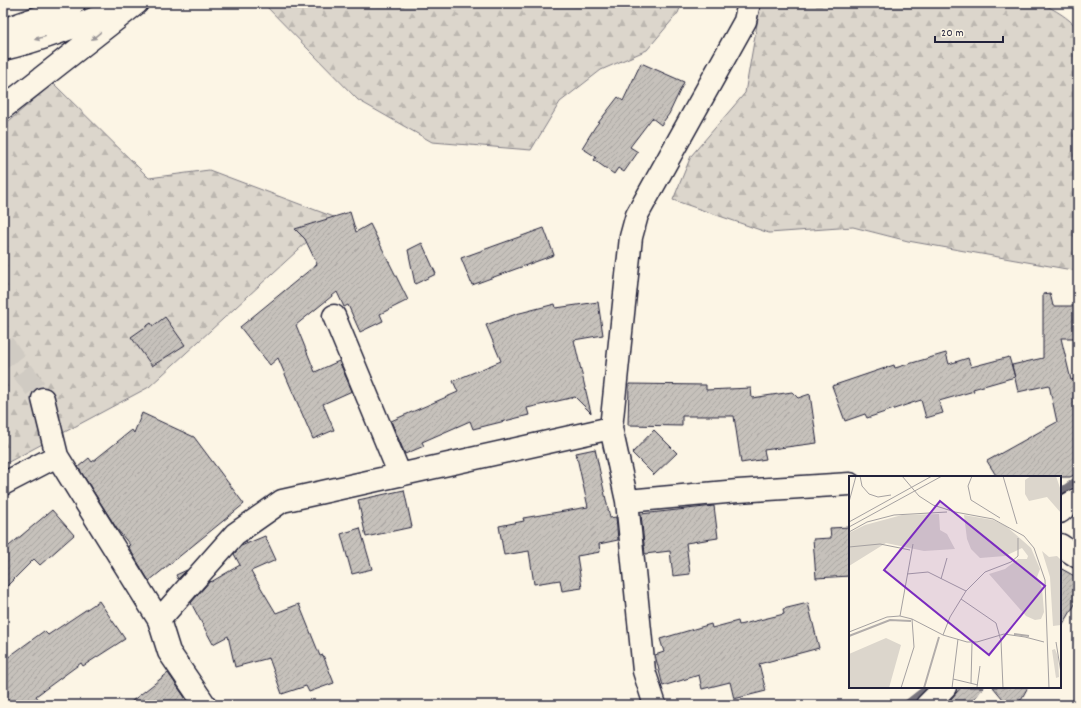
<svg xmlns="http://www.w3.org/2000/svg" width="1081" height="708" viewBox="0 0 1081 708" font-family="Dekko,sans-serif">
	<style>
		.forest { fill: url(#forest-firs); stroke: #7f7c84 }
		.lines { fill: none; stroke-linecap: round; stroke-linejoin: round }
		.stream { stroke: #78757e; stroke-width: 7 }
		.building { fill: url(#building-hatch); stroke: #22223b }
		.minor-tunnel { stroke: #d0cbc3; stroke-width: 22; stroke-dasharray: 22 11; stroke-linecap: butt }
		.minor-casing { stroke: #22223b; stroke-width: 25 }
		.highway-casing { stroke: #22223b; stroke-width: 25 }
		.minor { stroke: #fcf5e5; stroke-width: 22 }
		.highway { stroke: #fcf5e5; stroke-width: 22 }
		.oneway { fill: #9a9698 }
		.inset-river { fill: none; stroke: #b2adab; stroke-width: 2 }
		.inset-road { fill: none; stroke: #a5a1a1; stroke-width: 1 }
		.view { fill: #7b2cbf; fill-opacity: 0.15; stroke: #7b2cbf; stroke-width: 2 }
		.inset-edge { fill: none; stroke: #22223b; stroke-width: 2 }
	</style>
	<defs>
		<pattern id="forest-firs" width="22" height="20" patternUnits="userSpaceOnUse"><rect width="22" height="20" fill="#dcd6cc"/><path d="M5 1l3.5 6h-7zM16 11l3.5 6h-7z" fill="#bcb7b0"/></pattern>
		<pattern id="building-hatch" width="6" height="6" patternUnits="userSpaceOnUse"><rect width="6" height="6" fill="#c6c1bb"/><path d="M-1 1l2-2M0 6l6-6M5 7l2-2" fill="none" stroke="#aaa6a2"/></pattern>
	</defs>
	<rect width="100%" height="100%" fill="#fcf5e5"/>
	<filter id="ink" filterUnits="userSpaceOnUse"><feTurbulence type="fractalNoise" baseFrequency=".025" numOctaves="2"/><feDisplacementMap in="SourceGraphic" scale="8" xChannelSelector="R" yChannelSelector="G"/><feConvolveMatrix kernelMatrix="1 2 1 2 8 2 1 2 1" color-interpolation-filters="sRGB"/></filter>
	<g filter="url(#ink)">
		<path class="forest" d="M263,3H682L678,13L647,50L601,70L560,102L531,150L432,142L358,100Z
			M762,3H1041C1055,10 1068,17 1078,29V271L908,241L853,227L769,233L673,200L691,156L745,93L760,7Z
			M53,83L149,178L209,170L334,217L149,387L3,465V126Z"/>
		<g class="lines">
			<path class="stream" d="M1060,492L1078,479
				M905,705L928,687"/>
		</g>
		<path class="building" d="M641,63L684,82L669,114L661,125L652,118L630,147L638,152L624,172L618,168L614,174L594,160L596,157L582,148L595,127L618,97L623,101Z
			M350,212L356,232L370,224L408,300L380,314L383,321L360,332L348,305L344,307L337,292L296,325L315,372L339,361L352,391L323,404L334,430L313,439L278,358L270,365L240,327L317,264L305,239L295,229Z
			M544,228L554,255L472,285L461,258Z
			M422,243L436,274L415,284L408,250Z
			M1050,293L1053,306H1078V338H1061L1071,380L1074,379L1078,397V473L1070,477H997L987,461L1057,422L1049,385L1018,392L1012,365L1043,358V294Z
			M598,302L603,335L574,340L591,413L575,397L527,408L529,415L473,429L470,421L422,442L424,446L405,454L391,421L458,392L453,381L501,361L486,325L516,314L555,304L556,308Z
			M165,317L185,345L152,366L131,337L151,323L153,326Z
			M946,353L949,364L968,358L971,367L1009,357L1015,377L973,389L974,391L939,401L943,413L926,418L921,400L867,418L865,414L845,421L832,386L894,365L895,368Z
			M629,384L706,385V390L751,388L752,398L792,392L798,398L810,394L817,443L764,450L766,459L741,463L734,416H682V426L628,425Z
			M142,413L194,437L244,504L149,581L128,546L130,545L117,529L78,467L89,458L92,462L132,430L134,433Z
			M654,430L677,453L654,475L632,453Z
			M595,449L610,518L616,517L618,540L599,544L600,552L577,556L582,588L562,591L560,580L534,584L529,551L504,555L499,526L524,521L523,518L588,507L576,453Z
			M404,490L412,527L366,537L358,500Z
			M714,506L718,538L686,543L690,574L673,576L670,551L645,554L641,514Z
			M52,510L74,535L40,565L34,559L3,590V551Z
			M850,527V576L816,578L813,539L831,538L830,528Z
			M360,528L372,569L352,574L341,534Z
			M265,536L276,560L251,571L276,613L299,604L320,656L323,655L334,683L309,692L306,686L282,694L269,658L235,667L228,636L213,644L191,603L210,581L211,582L240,565L234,554L241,546Z
			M1060,568L1078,578V599L1060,630Z
			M187,570L178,579L176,575Z
			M99,601L125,639L83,666L81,663L36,696L43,705H3V661L44,631L48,635Z
			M808,603L819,648L759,664L766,691L734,699L730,682L702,689L699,675L663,686L655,655L664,652L660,639L711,624L712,628L738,621L739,625L784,614L783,609Z
			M168,673L190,705H127Z
			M961,687H984L969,705H946Z
			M993,687H1028L1018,705H1008Z"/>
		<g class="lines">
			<path class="minor-tunnel" d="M3,344L43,399"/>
			<defs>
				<path id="minor" d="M334,316L400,475
					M43,399L57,456L159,620L169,652L205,705
					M3,484L57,456
					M627,501L738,491L850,484
					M1060,512L1069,504L1078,499
					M1060,545L1078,557
					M159,620L235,534L282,501L611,428
					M655,705L644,671L627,501L611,428L631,237L637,215L745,21L749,3
					M927,705L945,687"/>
				<path id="highway" d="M3,30L57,11L74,3
					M3,49C43,40 81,25 118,8
					M3,108L137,3"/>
			</defs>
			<use href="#minor" class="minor-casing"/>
			<use href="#highway" class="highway-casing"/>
			<use href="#minor" class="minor"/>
			<use href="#highway" class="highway"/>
		</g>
		<defs><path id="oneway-solid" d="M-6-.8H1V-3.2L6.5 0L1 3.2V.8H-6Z"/></defs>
		<g class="oneway">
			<use href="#oneway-solid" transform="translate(96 36) rotate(141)"/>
			<use href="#oneway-solid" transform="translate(40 38) rotate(162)"/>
		</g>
	</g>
	<g transform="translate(849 476)">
		<rect width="212" height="212" fill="#fcf5e5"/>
		<path d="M182,0H207L212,15V37L198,21L180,25L176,18V4ZM90,38L91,54L98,58L106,73L75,75L37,67L0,90V57L16,49L53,39ZM115,39L144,44L157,50L182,72L191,93L188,101L193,112L195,136L192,143L186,144L177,140L140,98L156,93L169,83H178L179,80L173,72L156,80L131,82L122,73L118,63ZM193,75L200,81L208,80L212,84V149L204,150L201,101ZM37,162L52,169L40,212H0V178ZM206,173L209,181L210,201L207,202L203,174Z" fill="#dcd6cc"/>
		<path class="inset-river" d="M165,158L180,160M0,160L41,144L62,145M75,212L90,161"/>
		<path class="inset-road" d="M11,0L13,10L20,18L29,21L42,19M53,0L70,20L84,29L106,36L144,43L175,60L185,72L196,104L200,212M123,0L119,10L122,24L151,42M154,0L168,48M0,26L7,0M0,46L83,0M0,51L93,0M0,56L18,46L45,39L98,36M0,71L31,68L61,74M58,98L79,96L117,115M92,103L98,82M112,123L147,147L152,165L154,212M51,140L64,68M0,156L38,141L51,140L63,143L94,159L118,166H128L155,158L176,161L195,166M94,159L101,141L117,115L136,96L162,86L169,80V62M207,166L212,197M104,203L129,209M122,207L123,167M128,211L131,190M52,212L65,171L63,143M103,212L109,163"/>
		<path class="view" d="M91,25L196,110L140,179L35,94Z"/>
		<rect width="212" height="212" class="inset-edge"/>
	</g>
	<rect width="1081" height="708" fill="none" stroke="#fcf5e5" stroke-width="16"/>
	<rect x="8" y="8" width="1065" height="692" fill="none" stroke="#22223b" stroke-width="1.5" filter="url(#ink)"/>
	<path d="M935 36v6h68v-6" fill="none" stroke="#22223b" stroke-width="2"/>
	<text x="941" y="36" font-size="12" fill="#22223b" stroke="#fcf5e5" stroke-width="3" paint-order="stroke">20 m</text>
</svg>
